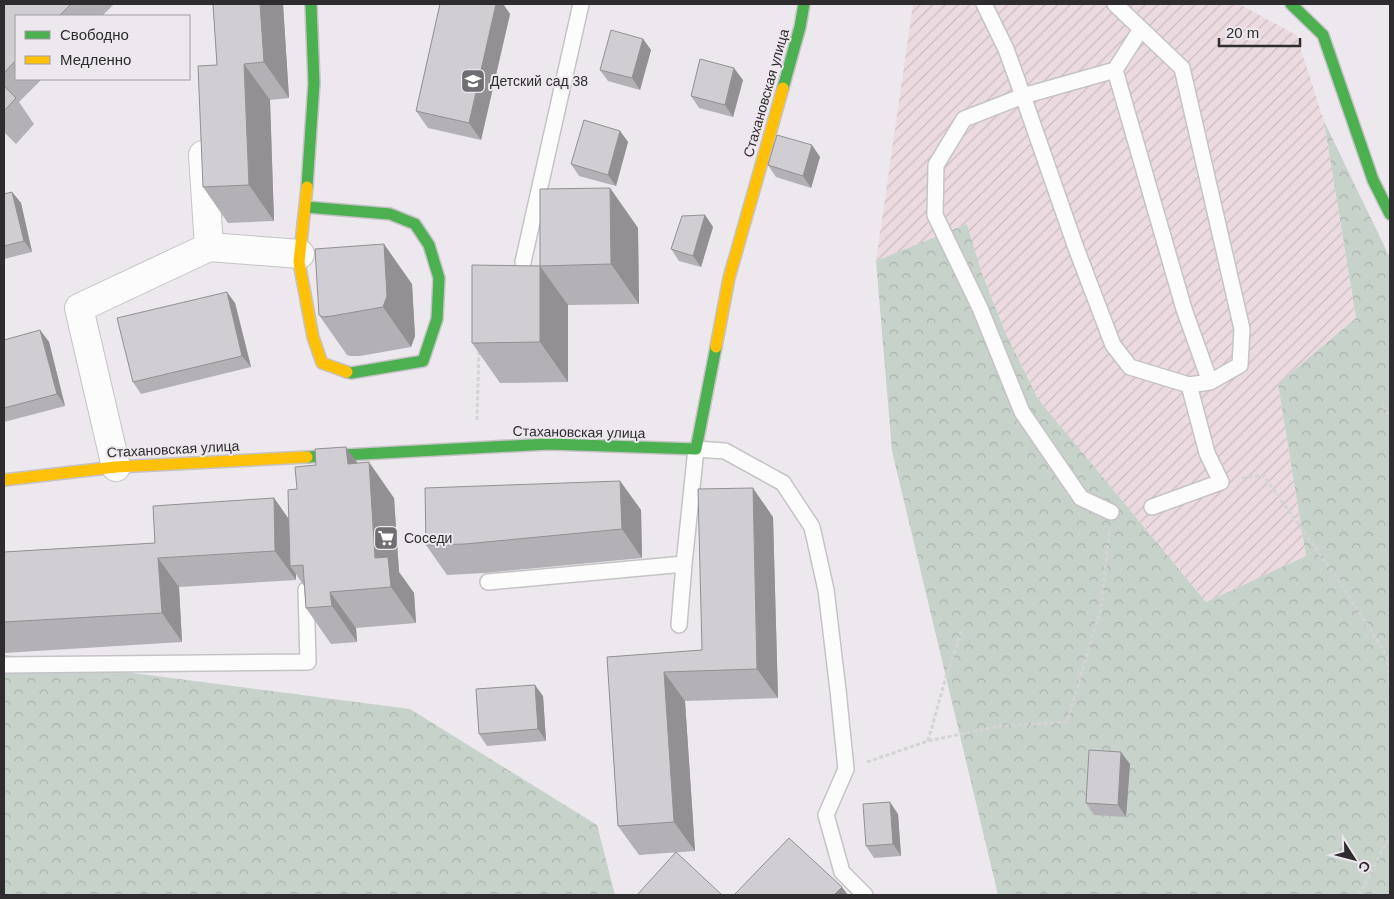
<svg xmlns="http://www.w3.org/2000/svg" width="1394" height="899" viewBox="0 0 1394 899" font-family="Helvetica,sans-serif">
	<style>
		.industrial { fill: url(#industrial-furrows) }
		.forest { fill: url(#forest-crowns) }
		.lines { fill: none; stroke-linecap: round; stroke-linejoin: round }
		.lane-casing { stroke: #c6c3c7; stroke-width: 18 }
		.street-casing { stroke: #c6c3c7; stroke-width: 30 }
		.fast-casing { stroke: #c6c3c7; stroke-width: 14 }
		.slow-casing { stroke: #c6c3c7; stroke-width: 14 }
		.path { stroke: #d4d4d4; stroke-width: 3; stroke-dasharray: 4 2.5; stroke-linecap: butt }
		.lane { stroke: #fcfcfc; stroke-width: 15 }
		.street { stroke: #fcfcfc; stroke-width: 28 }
		.fast { stroke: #4caf50; stroke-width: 11 }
		.slow { stroke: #ffc107; stroke-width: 11 }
		.wall { fill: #b3b1b5 }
		.shaded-wall { fill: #929093 }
		.building { fill: #d0ced2; stroke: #929093 }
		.labels { text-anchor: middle; stroke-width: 4; stroke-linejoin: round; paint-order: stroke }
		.poi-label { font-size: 14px; fill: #2e2c2f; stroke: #ede7ee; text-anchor: start }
		.street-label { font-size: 14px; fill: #2e2c2f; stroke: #ede7ee }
	</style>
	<defs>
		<pattern id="industrial-furrows" width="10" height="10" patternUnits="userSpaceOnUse" patternTransform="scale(1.25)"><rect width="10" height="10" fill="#ebdbe0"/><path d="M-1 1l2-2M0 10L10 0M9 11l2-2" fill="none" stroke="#cabcc0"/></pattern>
		<pattern id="forest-crowns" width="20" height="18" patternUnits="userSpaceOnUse" patternTransform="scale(1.25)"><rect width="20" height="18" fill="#c7d2ca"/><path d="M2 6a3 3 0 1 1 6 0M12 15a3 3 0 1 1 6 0" fill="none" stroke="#abb4ae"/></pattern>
	</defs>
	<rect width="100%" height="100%" fill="#ece8ed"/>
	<path class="industrial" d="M913,4H1239L1296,35L1324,121L1356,319L1278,384L1306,556L1206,602L1038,399L1005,332L981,271L967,224L876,261Z"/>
	<path class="forest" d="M1324,121L1390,258V895H998L892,451L876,261L967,224L981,271L1005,332L1038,399L1206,602L1306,556L1278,384L1356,318Z
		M4,655L58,661L71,665L410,709L597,825L615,895H4Z"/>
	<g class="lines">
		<defs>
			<path id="lane" d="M984,4L1006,49L1023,96L1115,70
				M1141,29L1115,70L1184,309L1210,382
				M523,262L581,4
				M1152,507L1221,482L1207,453L1189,385
				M1111,512L1081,498L1022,412L980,308L935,215L936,165L964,119L1023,96L1076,248L1113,345L1130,367L1189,385L1210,382L1240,365L1242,329L1182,68L1115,4
				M488,582L684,564
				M679,625L684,564L696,449L725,451L783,483L812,527L826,590L838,690L846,769L826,815L842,872L865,895
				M4,665L308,662L306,590"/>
			<path id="street" d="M209,247L300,254
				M116,467L79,308L209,247L203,155"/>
			<path id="fast" d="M1291,4L1323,35L1373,180L1390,214
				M783,88L800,27L804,4
				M307,187L314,83L311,4
				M306,207L390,214L415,224L429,245L439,278L437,319L423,361L351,373L347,372
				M307,457L549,444L696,449L716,347"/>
			<path id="slow" d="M307,187L299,262L313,337L322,363L347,372
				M716,347L729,278L783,88
				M4,480L116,467L307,457"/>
		</defs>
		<use href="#lane" class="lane-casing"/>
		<use href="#street" class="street-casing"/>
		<use href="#fast" class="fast-casing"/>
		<use href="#slow" class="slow-casing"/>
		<path class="path" d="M1383,406L1390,417
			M477,420L479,349
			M1242,478L1263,475L1337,578L1387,656L1390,692
			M928,741L946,677L962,630
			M867,762L928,741L1000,726L1067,722L1101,608L1109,532
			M1359,895L1390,836"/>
		<use href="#lane" class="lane"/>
		<use href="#street" class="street"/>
		<use href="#fast" class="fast"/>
		<use href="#slow" class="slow"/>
	</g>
	<path class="wall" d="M4,4H114L102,16H16V79H42L19,102L34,124L16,144L4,132Z
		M213,4H283L289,98L270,100L274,221L228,223L203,187L217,65Z
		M440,4H503L510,14L481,140L428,128L416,111Z
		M643,39L651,50L640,90L608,81L600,70Z
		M743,80L733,117L699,108L691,96Z
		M620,131L628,142L616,186L579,176L571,164Z
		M820,157L811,188L776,177L768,165Z
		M610,188L638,228L639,304L568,305V382L500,383L472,343Z
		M12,192L21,203L32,252L4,259V194Z
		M705,215L713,227L701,267L679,261L671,249Z
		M412,284L415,336L411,347L360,356H350L347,355L319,315Z
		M235,303L251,367L141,394L133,382Z
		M40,330L49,342L65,406L4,422V340Z
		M358,463L394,498L399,572L414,593L416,623L356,628L357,642L331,644L306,608L304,586L296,574V580L179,587L182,642L4,653V552L155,543L274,498L289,519L297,489Z
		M620,481L641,510L642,558L485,573L447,575L426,545Z
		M773,517L778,698L685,701L695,851L639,855L618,826L607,657L702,650Z
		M543,696L546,741L487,746L479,734Z
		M1130,764L1126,817L1094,815L1086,803Z
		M898,814L901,856L874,858L866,846Z"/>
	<path class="shaded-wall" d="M260,4H283L289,98L264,62Z
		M496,4H503L510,14L481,140L469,123Z
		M643,39L651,50L640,90L632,78Z
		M244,64L270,100L274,221L249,185Z
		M734,68L743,80L733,117L725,105Z
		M620,131L628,142L616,186L608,175Z
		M812,145L820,157L811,188L803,176Z
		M610,188L638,228L639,304L611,264Z
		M12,192L21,203L32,252L24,241Z
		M705,215L713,227L701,267L693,256Z
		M384,244L412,284L415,336L411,347L383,307Z
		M540,266L568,305V382L540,342Z
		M227,292L235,303L251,367L242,356Z
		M40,330L49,342L65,406L57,394Z
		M346,447L370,480L369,462L394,498L399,572L414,593L416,623L391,587L375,558L348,464Z
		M620,481L641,510L642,558L622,529Z
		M753,488L773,517L778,698L757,669Z
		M274,498L294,527L290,566L296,574V580L275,551Z
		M158,558L179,587L182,642L162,613Z
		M330,592L356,628L357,642L332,606Z
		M664,672L685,701L695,851L674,822Z
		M535,685L543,696L546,741L538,729Z
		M1121,752L1130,764L1126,817L1118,805Z
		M890,802L898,814L901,856L893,844Z
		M842,887L848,895H834Z"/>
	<path class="building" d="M4,4H71L59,16H16V60L4,73Z
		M213,4H260L264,62L244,64L249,185L203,187L198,66L217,65Z
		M440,4H496L469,123L416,111Z
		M611,30L643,39L632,78L600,70Z
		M700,59L734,68L725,105L691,96Z
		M4,86L16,98L4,111Z
		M584,120L620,131L608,175L571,164Z
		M777,135L812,145L803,176L768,165Z
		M610,188L611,264L540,266V189Z
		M12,192L24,241L4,246V194Z
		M705,215L693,256L671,249L682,216Z
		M384,244L387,296L383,307L332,316L323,317L319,315L315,249Z
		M472,265L540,266V342L472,343Z
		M227,292L242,356L133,382L117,318Z
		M40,330L57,394L4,408V340Z
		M346,447L348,464L369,462L375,558L388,557L391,587L330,592L332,606L306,608L303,565L290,566L288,490L297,489L295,467L316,465L315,449Z
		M620,481L622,529L465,544L426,545L425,488Z
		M753,488L757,669L664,672L674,822L618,826L607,657L702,650L698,489Z
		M274,498L275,551L158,558L162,613L4,622V552L155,543L153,506Z
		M535,685L538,729L479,734L476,689Z
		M1089,750L1121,752L1118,805L1086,803Z
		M890,802L893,844L866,846L863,804Z
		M789,838L842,887L834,895H734Z
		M676,852L722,895H637Z"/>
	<defs>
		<symbol id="school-square" viewBox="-11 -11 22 22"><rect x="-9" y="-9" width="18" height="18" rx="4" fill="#706e72" stroke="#ede7ee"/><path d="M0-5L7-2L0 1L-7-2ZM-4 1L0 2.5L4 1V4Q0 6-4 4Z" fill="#fff"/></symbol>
		<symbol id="supermarket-square" viewBox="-11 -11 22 22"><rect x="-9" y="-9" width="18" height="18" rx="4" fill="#706e72" stroke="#ede7ee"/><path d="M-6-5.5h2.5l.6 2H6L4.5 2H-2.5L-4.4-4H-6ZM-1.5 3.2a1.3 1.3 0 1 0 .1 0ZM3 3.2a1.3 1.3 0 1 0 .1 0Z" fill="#fff"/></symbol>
	</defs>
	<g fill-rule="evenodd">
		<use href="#school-square" x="459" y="67" width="28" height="28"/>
		<use href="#supermarket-square" x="372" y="524" width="28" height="28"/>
	</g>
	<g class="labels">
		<g class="poi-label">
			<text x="490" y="86">Детский сад 38</text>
			<text x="404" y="543">Соседи</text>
		</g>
		<g class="street-label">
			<text transform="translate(766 93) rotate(-74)" y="5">Стахановская улица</text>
			<text transform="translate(579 432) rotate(1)" y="5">Стахановская улица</text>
			<text transform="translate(173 449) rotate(-3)" y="5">Стахановская улица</text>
		</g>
	</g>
	<rect width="1394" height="899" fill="none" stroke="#2e2c2f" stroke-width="10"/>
	<rect x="15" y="15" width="175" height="65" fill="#ede7ee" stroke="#a19ca2"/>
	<rect x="25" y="31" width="25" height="8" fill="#4caf50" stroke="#a19ca2"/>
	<text x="60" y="40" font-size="15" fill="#2e2c2f">Свободно</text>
	<rect x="25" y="56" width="25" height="8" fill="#ffc107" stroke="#a19ca2"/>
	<text x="60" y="65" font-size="15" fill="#2e2c2f">Медленно</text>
	<g transform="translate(1354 859) rotate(126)" stroke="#ede7ee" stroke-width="4" paint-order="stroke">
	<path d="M0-4L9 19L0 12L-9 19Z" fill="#2e2c2f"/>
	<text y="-8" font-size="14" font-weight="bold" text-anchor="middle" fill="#2e2c2f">С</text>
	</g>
	<path d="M1219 38v8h81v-8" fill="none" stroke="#2e2c2f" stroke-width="2.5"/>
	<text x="1226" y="38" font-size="15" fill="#2e2c2f" stroke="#ede7ee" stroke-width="4" paint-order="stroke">20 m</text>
</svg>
